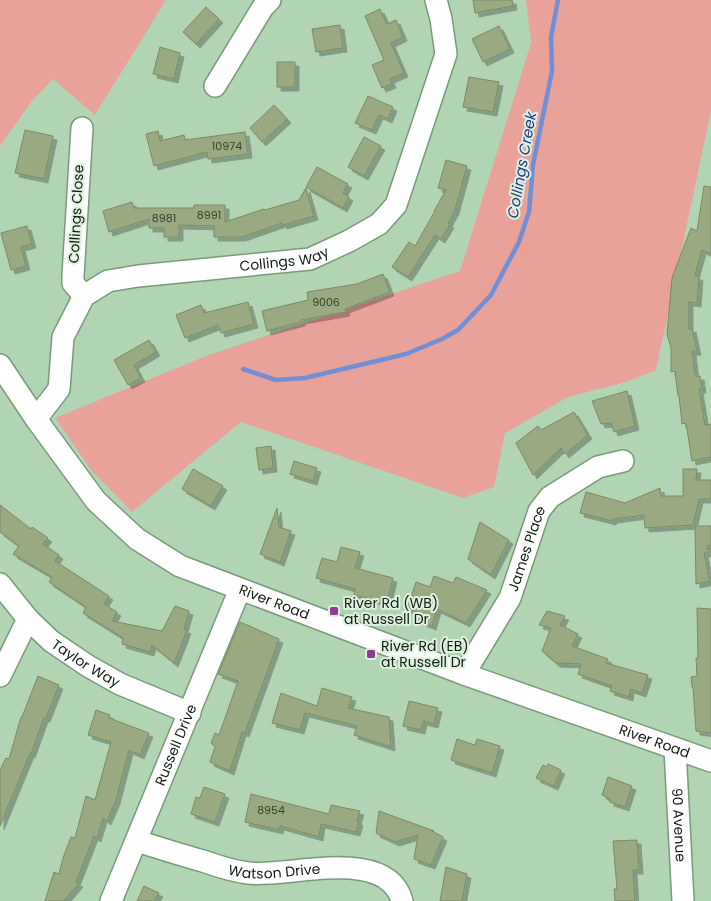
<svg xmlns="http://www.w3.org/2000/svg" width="711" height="901" viewBox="0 0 711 901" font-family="Poppins,sans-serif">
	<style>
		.green { fill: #e9a29a }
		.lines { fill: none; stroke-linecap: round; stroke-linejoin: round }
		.stream { stroke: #718fd6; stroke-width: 4.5 }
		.building { fill: #99aa81; stroke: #798a62; filter: url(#shadow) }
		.minor-casing { stroke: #789a7a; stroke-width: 24 }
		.minor { stroke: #fff; stroke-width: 21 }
		.poi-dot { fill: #99369c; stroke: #def1df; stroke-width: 2 }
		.labels { text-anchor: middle; stroke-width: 4; stroke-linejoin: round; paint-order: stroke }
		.number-label { font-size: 11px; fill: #33412e }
		.street-label { font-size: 14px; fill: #111e12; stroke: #def1df }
		.poi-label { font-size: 14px; fill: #111e12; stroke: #def1df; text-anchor: start }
		.water-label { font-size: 15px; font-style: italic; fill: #1e378a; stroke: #def1df }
	</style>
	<defs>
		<filter id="shadow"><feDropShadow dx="4" dy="4" stdDeviation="0" flood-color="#0004"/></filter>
	</defs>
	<rect width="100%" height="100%" fill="#b1d5b3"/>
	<path class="green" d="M0,0H166L95,115L53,79L32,101L0,146Z
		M526,0H711V111L656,370L626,382L568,397L505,433L494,487L463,498L241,422L132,512L91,470L55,418L206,356L460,271L531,43Z"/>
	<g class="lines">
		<path class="stream" d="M243,369L276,380L305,378L406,354L442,339L458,330L491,295L519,242L529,212L533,165L552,71L551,37L558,0"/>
	</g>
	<path class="building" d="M473,0H512L513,6L475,13Z
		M206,7L219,19L196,44L183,32Z
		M380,9L387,24L396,20L403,37L391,43L404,73L390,79L392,84L382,88L372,65L384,60L365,16Z
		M340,25L343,48L316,52L312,29Z
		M499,26L510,49L483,62L472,39Z
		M160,47L180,53L174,79L153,74Z
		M277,62H295V87H277Z
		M469,77L499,82L493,112L463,107Z
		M368,96L393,107L388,119L379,115L372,130L355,123Z
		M274,105L287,119L262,142L250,128Z
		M25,130L53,136L44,179L15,173Z
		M158,131L160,141L184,135L185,140L245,132L248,154L208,159L207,152L154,166L146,134Z
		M364,137L381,146L364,176L348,167Z
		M446,160L467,166L455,210L448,223L450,224L441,239L435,235L408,277L392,267L409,242L415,246L435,211H434L446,190L438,188Z
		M317,167L348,184L343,193L349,197L343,208L306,187Z
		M704,186L711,187V254L702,250L695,275L699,277L697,303L689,302V329L692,328L697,351H692L695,376H700L702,389H699L705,425L711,424V457L692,461L686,423L682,424L679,396H678L675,371L671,372V348L667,334L672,278L691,228L697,231Z
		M306,188L314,216L283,225L282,223L242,237H214V226L179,225V237H164V228H149V219L109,232L103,211L132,202L134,208H194V205H225V222L264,209L265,210L299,200Z
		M27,226L32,244L21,247L26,266L11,270L1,233Z
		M383,274L390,292L345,309L346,312L301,320V322L267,331L262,311L308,300L307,292L357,284Z
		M248,302L254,324L221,333L218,325L185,338L176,315L201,305L204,313Z
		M149,340L156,352L134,365L141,378L128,385L114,360Z
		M627,391L635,426L614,432L611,423L601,424L592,401Z
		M574,412L588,435L565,454L561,448L533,475L516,443L538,426L541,430Z
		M271,446L273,468L259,470L256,448Z
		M294,461L317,468L313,481L290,474Z
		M193,469L223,486L211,506L182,489Z
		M683,469H697L696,480H711V499H699L693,525L645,528L644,515L613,519L612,521L580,513L586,492L625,503L660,488L661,496H683Z
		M0,505L31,529L32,527L48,538L43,544L59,555L55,561L109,596L104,604L117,612L112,621L162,631L175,606L189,611L184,629L187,630L174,663L152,645L150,652L122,644L123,638L83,613L86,607L49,582L52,577L13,554L19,546L0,532Z
		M277,508L279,527L291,531L280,562L260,554Z
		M480,522L509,540L491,575L468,559Z
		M695,526H711V545L707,546L708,553H704L710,581L696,584Z
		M341,547L360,552L355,568L393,578L387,603L354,595L355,589L316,578L322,558L337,562Z
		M434,576L453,583L456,577L487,590L466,623L437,609L432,626L414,619L417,612L407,609L416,582L430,587Z
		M697,608L711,609V733L696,731L693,688L692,687L691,677L697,676L696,658H698Z
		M547,611L565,616L560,625L578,634L572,646L608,659L606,663L648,675L642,693L630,689L629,697L610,691L612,686L578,674L581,664L556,663L542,651L551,628L539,625Z
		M240,622L279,639L245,733L242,732L230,771L210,762L215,747L211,743L215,733L219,735L238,681L218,674Z
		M38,676L59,685L46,718H44L31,754L30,753L0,826V770L6,758L9,759L21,717H22Z
		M322,688L352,697L348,708L389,717L391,747L354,735L357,726L305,713L300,730L272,723L281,693L317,706Z
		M409,701L438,708L434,724L423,721L421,730L403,726Z
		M96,710L110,715L109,718L149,733L140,755L129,750L116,800L107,821L103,818L97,838L94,836L76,882L79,883L64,901H45L54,872L59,874L63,858L71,837L75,838L86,796L95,800L111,742L88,735Z
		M457,739L475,745L477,739L500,746L492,773L451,760Z
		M548,764L561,770L554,786L536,778L543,765L547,767Z
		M608,777L632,786L625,807L610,802V799L602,795Z
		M204,787L225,794L215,822L191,814L196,797L200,798Z
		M251,794L329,814L331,805L360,811L357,821L359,822L356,832L321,824L319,837L280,826L279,830L245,822Z
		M379,811L434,831H432L443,837L431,865L414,859L418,835L395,842L376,833Z
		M637,840L639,870H633L635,901H615L614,889H617L613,841Z
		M446,867L467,874L462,901H440Z
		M144,886L159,893L154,901H137Z"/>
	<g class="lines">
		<defs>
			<g id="minor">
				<path d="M215,86L263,7L270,0"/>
				<path d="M82,128L73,276V283L84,296"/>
				<path id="s1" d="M0,365L36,419L96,501L137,539L180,566L464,674L711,761"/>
				<path id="s2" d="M36,419L59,389L63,337L84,296L108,281L138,276L310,259L349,241L379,224L396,205L446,54L441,19L436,0"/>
				<path id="s3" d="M0,584L28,619L51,641L88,666L120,684L190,713"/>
				<path id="s4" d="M464,674L510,598L539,511L550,497L598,467L623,461"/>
				<path d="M0,676L28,619"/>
				<path id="s5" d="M675,749L683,901"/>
				<path id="s6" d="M137,841C159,848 181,855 203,861C217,866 232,871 248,873C289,878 387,845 402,901"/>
				<path id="s7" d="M111,901L240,589"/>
			</g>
		</defs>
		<use href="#minor" class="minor-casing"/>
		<use href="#minor" class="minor"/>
	</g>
	<g class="poi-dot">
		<rect x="329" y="606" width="10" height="10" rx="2.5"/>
		<rect x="366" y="649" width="10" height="10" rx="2.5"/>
	</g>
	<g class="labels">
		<g class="number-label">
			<text x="227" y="150">10974</text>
			<text x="209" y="219">8991</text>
			<text x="164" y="222">8981</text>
			<text x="326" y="306">9006</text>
			<text x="271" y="814">8954</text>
		</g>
		<g class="street-label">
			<text transform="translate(76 214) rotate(-87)" y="5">Collings Close</text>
			<text dy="5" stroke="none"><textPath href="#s2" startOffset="342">Collings Way</textPath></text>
			<text dy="5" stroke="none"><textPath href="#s4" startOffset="141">James Place</textPath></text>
			<text dy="5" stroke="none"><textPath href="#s1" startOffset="374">River Road</textPath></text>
			<text dy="5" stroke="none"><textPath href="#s3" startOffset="118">Taylor Way</textPath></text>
			<text dy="5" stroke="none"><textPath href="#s1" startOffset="779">River Road</textPath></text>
			<text dy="5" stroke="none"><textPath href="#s7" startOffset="169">Russell Drive</textPath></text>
			<text dy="5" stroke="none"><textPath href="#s5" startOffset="76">90 Avenue</textPath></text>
			<text dy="5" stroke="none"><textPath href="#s6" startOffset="142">Watson Drive</textPath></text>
		</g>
		<g class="poi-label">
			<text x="344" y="608">River Rd (WB)<tspan x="344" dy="16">at Russell Dr</tspan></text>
			<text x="381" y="651">River Rd (EB)<tspan x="381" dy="16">at Russell Dr</tspan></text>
		</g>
		<g class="water-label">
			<text transform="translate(522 165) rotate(-80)" y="5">Collings Creek</text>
		</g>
	</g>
</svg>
